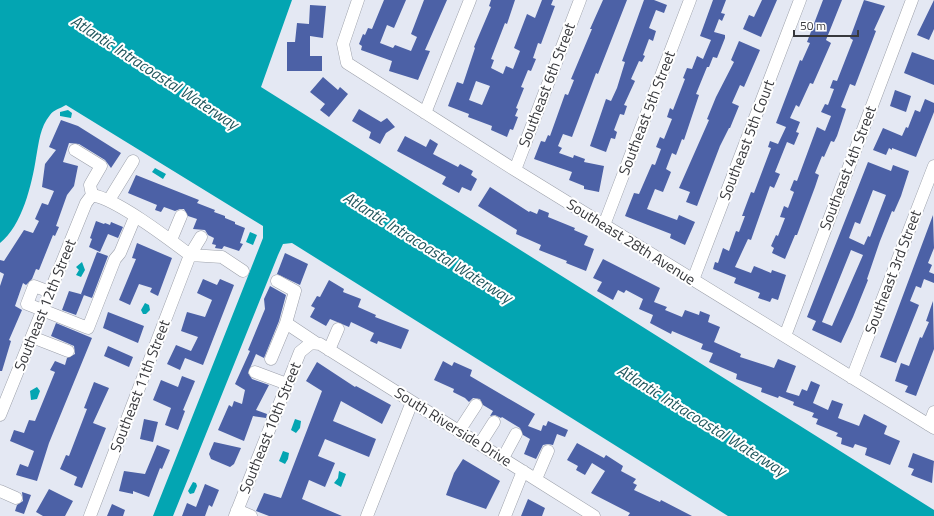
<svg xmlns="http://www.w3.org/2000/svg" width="934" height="516" viewBox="0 0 934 516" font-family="'Titillium Web',sans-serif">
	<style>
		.water { fill: #03a5b2 }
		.building { fill: #4c61a6; fill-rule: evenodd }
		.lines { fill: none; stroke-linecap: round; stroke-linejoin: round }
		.minor-casing { stroke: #9ca0aa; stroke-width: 13 }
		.minor { stroke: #fff; stroke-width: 12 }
		.labels { text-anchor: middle; stroke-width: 4; stroke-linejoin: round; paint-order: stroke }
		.street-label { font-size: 15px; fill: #37383c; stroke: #fff }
		.water-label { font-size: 16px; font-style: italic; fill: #21575d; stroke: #fff }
	</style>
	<rect width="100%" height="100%" fill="#e4e8f3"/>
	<path class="water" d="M0,0H292L261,87L934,510V516H728L292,243L283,244L278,255L173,516H153L263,238V226L66,105C61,108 53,110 50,115C40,127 39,142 36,158C32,184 22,226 0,243Z
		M68,110L72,113L71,118L60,116V112Z
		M155,168L166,174L163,179L152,172Z
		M250,232L257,235L253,245L246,242Z
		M82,262L85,270L81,277L76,275L79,270L76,267Z
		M145,303L149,305L150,310L146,314H143L141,310Z
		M37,387L40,391L37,399L31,400L30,391Z
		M295,419L301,421L300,428L296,433L291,430Z
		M283,451L289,453L288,459L285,464L279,461Z
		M339,471L346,474L341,487L334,483L338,478Z
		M193,482L196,483L197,486L194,493L190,494L188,491Z"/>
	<path class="building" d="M384,0H406L394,28L387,25L380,43L393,48L395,45L411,51L417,37L411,34L424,0H447L425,50L430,51L418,80L389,71L392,61L361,50L362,46L359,44L363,34L365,35L368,28L372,29Z
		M491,0H515L507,24L505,23L491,59L494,60L491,68L503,74L506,66L513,69L520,51L514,48L527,14L535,18L542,0H553L551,5L555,6L541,44L538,43L533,58L536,59L531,71L528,70L521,87L524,88L516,108L518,109L515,116L518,117L513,130L510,129L507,137L491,130L492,126L468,117L469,114L448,106L457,82L463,84L475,48L474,47L491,7L489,6ZM476,81L490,86L482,105L469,100Z
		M603,0H627L598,74L596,73L572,137L563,134L558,146L562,148L559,153L573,158L574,155L585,159L584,162L604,166L599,192L584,189V186L569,180L572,172L534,159L541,141L545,142L548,135L550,136L565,94L568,95L574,80L571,79L592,29H590Z
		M644,0H654L667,5L664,13L656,10L649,28L656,31L653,41L649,39L643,55L645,56L642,62L639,61L631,79L635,81L624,105L627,106L624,115L620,114L614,130L617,132L615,139L611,138L606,152L590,146L606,99L611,101L617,88L625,62L622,61Z
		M713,0H726L721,13L725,14L722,21L719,19L714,32L725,35V38L717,58L713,57L709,67H707L696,94L699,95L684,140L682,139L676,155L672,153L666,169L671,172L663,192L655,189L647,209L677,220L679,215L695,222L685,245L670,238L671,234L625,216L634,193L639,194L652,164L655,165L661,149L656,147L660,137L664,139L672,119L667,117L670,108L673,110L685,79L683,78L687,68L692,69L697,56L703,59L711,40L700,36Z
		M762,0H777L761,37L743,29L749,15L754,17Z
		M823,0H842L826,40L831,43L813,84L810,83L799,107L796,105L790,118L800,122L796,132L799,133L794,145L787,142L775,172L780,174L774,188L770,186L751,240L748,239L735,267L751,273L754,266L771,273L772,270L786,275L778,300L772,298L770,302L758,298L760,293L734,283L736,278L713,269L715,262L718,263L723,248L729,251L736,231L739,232L745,216H742L751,192L754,193L771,148L768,147L770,141L778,144L786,127L776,123L800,60L802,61L810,43L807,42Z
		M864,0L885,6L874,30L876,31L855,86L850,84L841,107L846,109L837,136L834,142L831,141L824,157L822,156L815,173L819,175L815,187L797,235H795L785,259L772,253L774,248L771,246L776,235L778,236L785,218L780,217L784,206L788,208L794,192L790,190L794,180L797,181L817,127L825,131L831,116L821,112L825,104L828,105L834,89L830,88L833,80L837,81L853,40L850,38Z
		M934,0V29L929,40L917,35Z
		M310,5L326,6L323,38L310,36V56H322V71H287V42H295L297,23L309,24Z
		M739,41L760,50L744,87L740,85L732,103L739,106L730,128H729L720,146L697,206L686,202L690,192L679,188L709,120L707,119L716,97L734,62L731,60Z
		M912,52L934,60V85L904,73Z
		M323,77L338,90L340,87L348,94L329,117L320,110L325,104L310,92Z
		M895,90L911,96L906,112L890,106Z
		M925,99L934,103V112L916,157L892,148V150L889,148L886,155L873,150L883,128L902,136L906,127L908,128L915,110L920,112Z
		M359,109L381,122L387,118L395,127L386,133L380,144L369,138L371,132L352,121Z
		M61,120L78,126L121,153L111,168L105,160L79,144L69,143L63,162L78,166L74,186L67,195L56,226L59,227L55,236L53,235L39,270L36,269L32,279L26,285L23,283L15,306L22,310L9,340L11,341L2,371H0V286L4,274L0,272V260L4,261L24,230L33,233L39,221L35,219L42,203L48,205L54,191L42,187L45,164L56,150L49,147Z
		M405,136L426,147L430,139L438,144L433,154L458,167L460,164L473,171L471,175L477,179L471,191L462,187L459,193L442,184L446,177L397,151Z
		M868,162L891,171L893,165L909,171L901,196L894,212L892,211L880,241L867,279L868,280L853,317L841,343L812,330L816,321L807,317ZM873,190L886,195L870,237L868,236L864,245L849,238L855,222L860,224ZM851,250L863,255L832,326L822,322Z
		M136,175L199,200L197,203L215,210L214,212L225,216V218L235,222V224L245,228L240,243L243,244L239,251L224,246L222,249L215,248L216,245L212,244L214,238L208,235L205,230L193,229L197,219L188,216L184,209H180L175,211L164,207L161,212L155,210L157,205L128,193Z
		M490,187L529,212L530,211L537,214L539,209L549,213L548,217L575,228L574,230L588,236L584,245L594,249L586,271L566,263L567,261L539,250L541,245L516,234L517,230L478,206Z
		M933,215L934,248L928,263L932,265L929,272L934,274V283L924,279L921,288L916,286L910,301L919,305L896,363L880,357Z
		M96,221L104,224L105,223L110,225L111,222L123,227L118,238L108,234L100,252L89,247L92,239L90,238Z
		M137,243L172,258L158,296L150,292L152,288L139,284L130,305L119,300L136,259L132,258Z
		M97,252L108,256L92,298L81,294Z
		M285,253L308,264L300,285L277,274Z
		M603,259L660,288L654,302L667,307L665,310L682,317L685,310L699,315L700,311L710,315L708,322L720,327L714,342L741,354L740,357L774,368L778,359L796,366L786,392L799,396L802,389L807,391L811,381L820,385L813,403L828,410L832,400L843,404L838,418L859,426L864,414L887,426L884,434L900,441L890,465L865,455L867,448L855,444L853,448L841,444L842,438L836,436L838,433L816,424L818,419L812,417L814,413L793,405L794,402L779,396L778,398L761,392L762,388L736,379L737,374L709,362L713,353L701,349L703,344L672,331L671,334L650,323L653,315L639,309L643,299L626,290L624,293L618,290L613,300L597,291L602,282L593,278Z
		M203,279L217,285L220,279L234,285L203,365L185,358L180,370L167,364L176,345L191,351L198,337L181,331L187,312L205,317L212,300L197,293Z
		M329,280L344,289L343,292L361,299L358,307L376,315L375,317L409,330L401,349L378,341L377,344L370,341L374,333L351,322L349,327L330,319L326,326L310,317L315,308L311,306L317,296L320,297Z
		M270,286L286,295L279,321L264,358L256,354L248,373L252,379L269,385L256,410L267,414L266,418L253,416L244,441L218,430L229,405L232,407L234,401L242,404L245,390L235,384L250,351L248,350L265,309L264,299Z
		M69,291L84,295L76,315L62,310Z
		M933,301L934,349L916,396L905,392L908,386L895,381L901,363L909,366L920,337L922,338L929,322L926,321Z
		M108,312L144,326L138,343L103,328Z
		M56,323L92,338L49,443L37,481L16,475L20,464L28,467L34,451L10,441L14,430L24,433L29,420L35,421L55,372L50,370L55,361L65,365L67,358L75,354L74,346L51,336Z
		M108,346L133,357L129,367L104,356Z
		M443,361L452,366L454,362L472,370L470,376L535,414L528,426L541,431L543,425L546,426L548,421L568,430L565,437L557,434L553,445L548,444L543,445L536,459L524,454L530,439L523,435L520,428L502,417L501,418L495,415L490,416L493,411L483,405L480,399L473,398L469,402L465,398L453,392L454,389L434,380Z
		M317,362L355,387L356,386L391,405L382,424L341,401L333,421L376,439L369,457L325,439L318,456L335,463L325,487L309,480L302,499L342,516H269L256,511L264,493L281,498L322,391L306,381Z
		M182,376L195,381L183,410L185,411L178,430L165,425L171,408L153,400L161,380L178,387Z
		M94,382L109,388L93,423L106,428L82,488L74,485L77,477L60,469L66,455L69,456L87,409L84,408Z
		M144,419L158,422L153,442L140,439Z
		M214,442L241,448L234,464L230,467L211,459L209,454Z
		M577,443L604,458L606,455L623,466L621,471L636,479L633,483L637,485L634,490L660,502L661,500L692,516H628L630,513L591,493L605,471L592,463L585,475L576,470L578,466L567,460Z
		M157,445L170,450L162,469L160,468L149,497L133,491V494L119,491L124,471L145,474Z
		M913,453L934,461L932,483L911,475L914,469L908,467Z
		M463,459L500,481L486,509L446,495L454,473Z
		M205,484L219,490L212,507L209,505L205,516H182L187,503L196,507Z
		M49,489L73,501L65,516H43L36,512Z
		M22,492L31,495L24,514L15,511L17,505L23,501Z
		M528,499L545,508L542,516H521Z
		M112,504L125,510L123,516H107Z"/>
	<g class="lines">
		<defs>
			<path id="minor" d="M358,0L343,44L347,63L515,170L934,428
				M425,113L470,0
				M75,150L101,166L90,185L92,195
				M515,170L580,0
				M92,195C117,199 169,239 190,255
				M109,200L133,161
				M604,225L690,0
				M171,240L181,216
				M190,255L222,257L243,271
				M693,280L800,0
				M277,281L295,291L286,323
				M50,292L34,286L27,304L88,328L115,259L120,253L135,217
				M785,336L912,0
				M32,337L68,351
				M329,350L338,329
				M271,359L286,323L316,343
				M255,372L287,384
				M852,378L934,166
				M0,415L86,203L92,195
				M929,425L934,412
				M459,431L476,405
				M480,444L494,422
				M503,458L516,434
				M536,479L548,451
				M0,491L16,498
				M237,510L251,516
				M90,516L190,255L201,237
				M235,516L300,352L311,343L320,344L594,516
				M367,516L412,402
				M505,516L523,471"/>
		</defs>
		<use href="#minor" class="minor-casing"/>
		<use href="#minor" class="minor"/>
	</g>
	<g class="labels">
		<g class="street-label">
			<text transform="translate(547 85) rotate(-69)" y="5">Southeast 6th Street</text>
			<text transform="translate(647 113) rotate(-69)" y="5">Southeast 5th Street</text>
			<text transform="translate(747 140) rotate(-69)" y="5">Southeast 5th Court</text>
			<text transform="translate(848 168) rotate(-69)" y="5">Southeast 4th Street</text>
			<text transform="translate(631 242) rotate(32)" y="5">Southeast 28th Avenue</text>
			<text transform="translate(893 272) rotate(-69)" y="5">Southeast 3rd Street</text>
			<text transform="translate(45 305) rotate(-68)" y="5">Southeast 12th Street</text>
			<text transform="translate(140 386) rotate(-69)" y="5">Southeast 11th Street</text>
			<text transform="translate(453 427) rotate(32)" y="5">South Riverside Drive</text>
			<text transform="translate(270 428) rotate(-68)" y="5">Southeast 10th Street</text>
		</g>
		<g class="water-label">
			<text transform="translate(155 72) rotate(33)" y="6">Atlantic Intracoastal Waterway</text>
			<text transform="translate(428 247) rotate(32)" y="6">Atlantic Intracoastal Waterway</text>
			<text transform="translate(702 420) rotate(32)" y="6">Atlantic Intracoastal Waterway</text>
		</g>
	</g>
	<path d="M794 30v6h64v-6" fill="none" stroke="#37383c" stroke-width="2"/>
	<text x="800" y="30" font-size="12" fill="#37383c" stroke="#ffffff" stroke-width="3" paint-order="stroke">50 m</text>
</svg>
